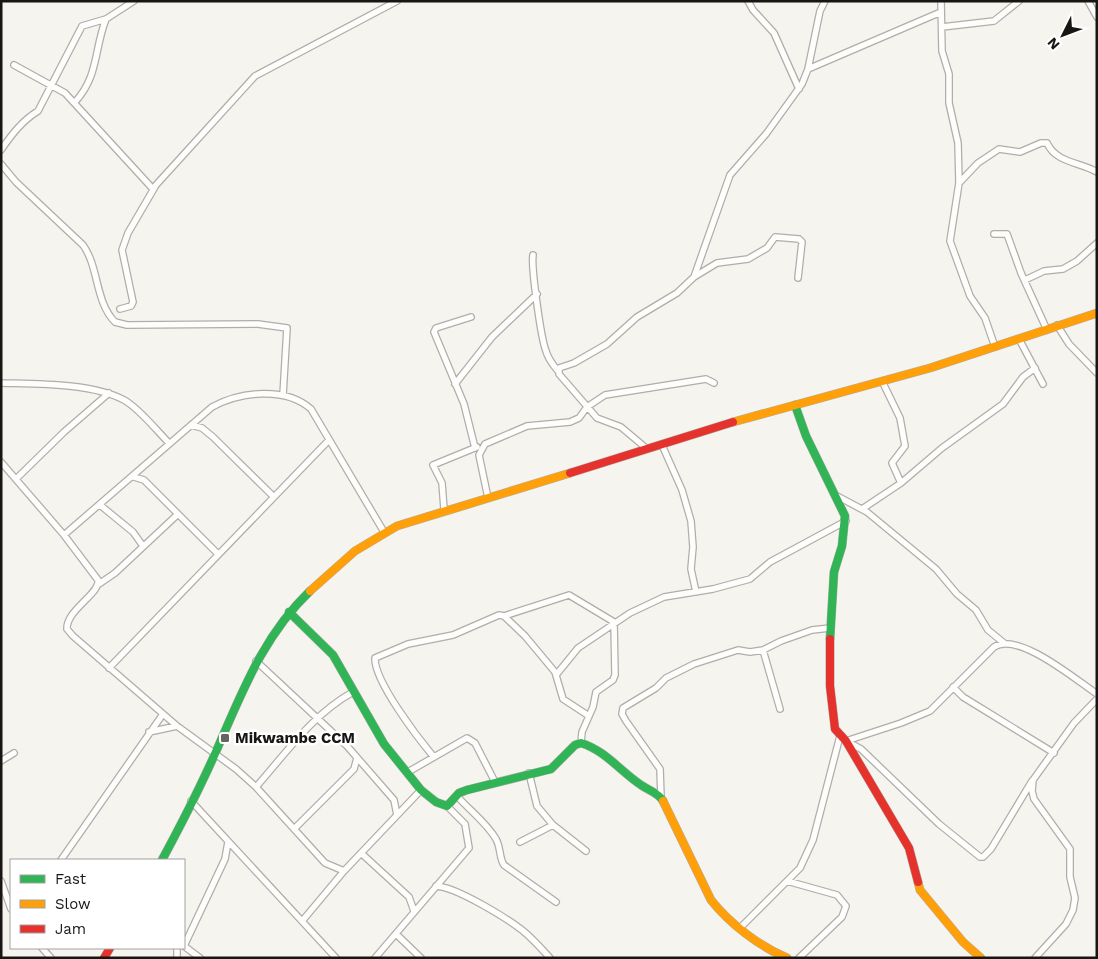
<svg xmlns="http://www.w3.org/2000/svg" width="1098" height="959" viewBox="0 0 1098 959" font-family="'Work Sans',sans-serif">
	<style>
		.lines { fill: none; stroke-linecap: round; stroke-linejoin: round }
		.street-casing { stroke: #afaea9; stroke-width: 8 }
		.fast-casing { stroke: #afaea9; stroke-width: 9 }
		.slow-casing { stroke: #afaea9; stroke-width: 9 }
		.jam-casing { stroke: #afaea9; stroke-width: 9 }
		.street { stroke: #fefdfc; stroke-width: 5.5 }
		.fast { stroke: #30b455; stroke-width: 8 }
		.slow { stroke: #ff9f0a; stroke-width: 8 }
		.jam { stroke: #e5322d; stroke-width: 8 }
		.poi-dot { fill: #656460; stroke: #fff; stroke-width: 2 }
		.labels { text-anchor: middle; stroke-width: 5; stroke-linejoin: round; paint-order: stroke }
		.poi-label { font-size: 15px; font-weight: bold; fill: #171613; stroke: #fff; text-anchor: start }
	</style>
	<rect width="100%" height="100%" fill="#f5f4ee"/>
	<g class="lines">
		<defs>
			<path id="street" d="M748,1L753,10L774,33L799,89
				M941,1L942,51L949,74V103L958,143L959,183L950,241L970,296L985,318L995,347
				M1088,1L1097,17
				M942,27L994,21L1019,1
				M14,65L65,93L153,189
				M808,69L941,12
				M75,102C99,76 94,49 106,19L134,1
				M1,150C12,134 22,121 38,111L82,26L106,19
				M1,164L16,182L83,245C99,267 95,302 115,322L127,325L258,324L287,328L283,395
				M959,183L978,163L999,149L1020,152L1041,143H1047C1056,163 1080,162 1097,172
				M994,234H1007L1021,273L1047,330
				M533,255C531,267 541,339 546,351C548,359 553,365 558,371
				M694,277L717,263L748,259L767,248L775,237L799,239L802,242L798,278
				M1025,280L1044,271L1063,269L1077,261L1097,243
				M120,309L131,306L133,302L122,250L128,233L156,185L255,76L397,1
				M471,317L436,328L434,332L464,404L475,448
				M1057,325L1069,344L1097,373
				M1019,339L1043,384
				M882,381L900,418L905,446L892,463L901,483
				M1,383C37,384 92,383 124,400C139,408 157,431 169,443
				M455,384L492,337L537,294
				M191,425L202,428L213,437L274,497
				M662,445L682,490L691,521L693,547L691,569L696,592
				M646,448L621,427L597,418L559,374V368L574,363L607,344L637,317L677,293L694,277L730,175L766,134L802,84L808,69L820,11L825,1
				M1,462L64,535L98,580C101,593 66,610 67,629L73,636L177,726L236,769L256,787L325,863L344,871
				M134,477L144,480L217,553
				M16,479L64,432L109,393
				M837,496L867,512L936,569L957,594L976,610L988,630L1004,643
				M488,498L479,455L485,444L527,426L570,422L579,418L587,407L605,395L706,379L714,383
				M100,505L133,532L143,546
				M444,509L442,483L433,465L477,447
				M862,509L901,483L942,448L1003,404L1023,377L1035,368
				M64,535L212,407C240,392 285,386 311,409L384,532
				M99,584L115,573L177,515
				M504,616L569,595L614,622L615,675L613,680L596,692L593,707L582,732L581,743
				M763,650L780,709
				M256,661L347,746L394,800L397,815
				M109,668L329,440
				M556,675L578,648L630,613L664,597L713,589L750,579L770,562L846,521
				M953,687L963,697L1054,753
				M149,732L177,726
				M846,741L901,723L930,711L994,647C1018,631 1076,680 1097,694
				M846,741L861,749L939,824L980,857H983L991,849L1032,781
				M433,756C418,738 374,681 375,658L408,644L453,635L499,615L504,616L525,636L555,672L563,699L589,716
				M1,761L14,753
				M408,772L467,738L475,743L495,782
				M529,773L537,806L553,825L586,851
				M256,787C286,753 313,714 353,692
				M457,796C470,811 486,822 496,839C501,848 499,858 504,865L556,902
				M661,797L660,769L626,721L622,714L623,708L656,688L666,678L694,664L738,650L750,652L763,650L781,641L812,630L830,628
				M191,801L336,958
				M294,829L354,769L357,758
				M520,842L553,825
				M361,853L409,897L414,911
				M61,860L163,714
				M1,881L11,909
				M787,881L837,895L846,906L842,917L799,958
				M436,886C456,887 505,917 522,930C532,938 541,948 550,958
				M303,920L344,871L421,790
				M741,927L800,868L813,840L840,736
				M396,934L421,958
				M184,946L225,859L228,842
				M184,946L200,958
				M42,948L51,958
				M177,948V958
				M375,958L469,848L465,824L447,806
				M1035,958L1066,924L1073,910L1075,898L1070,877V849L1034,799L1032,791L1033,780L1074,723L1097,699"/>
			<path id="fast" d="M795,405L806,436L845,516L842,546L834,572L830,639
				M289,612L333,655L384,744L421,790L436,802L447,806L459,793L467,790L551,769L575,745L581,743C606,751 620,771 641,785C648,790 659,793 663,801
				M162,860C182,823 201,786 218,747C243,690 264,635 310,591"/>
			<path id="slow" d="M733,422L930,368L1097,313
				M310,591L355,551L397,526L570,473
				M663,801L711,900C730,924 759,946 787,958
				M918,882L920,890L963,942L981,958"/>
			<path id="jam" d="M570,473L733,422
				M830,639V686L835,729L846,741L909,848L918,882
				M104,958L110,948"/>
		</defs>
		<use href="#street" class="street-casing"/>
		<use href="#fast" class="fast-casing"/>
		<use href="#slow" class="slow-casing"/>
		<use href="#jam" class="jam-casing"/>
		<use href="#street" class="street"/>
		<use href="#fast" class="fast"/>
		<use href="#slow" class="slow"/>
		<use href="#jam" class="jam"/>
	</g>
	<rect class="poi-dot" x="220" y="733" width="10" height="10" rx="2.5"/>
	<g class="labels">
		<g class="poi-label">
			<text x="235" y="743">Mikwambe CCM</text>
		</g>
	</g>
	<rect width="1098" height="959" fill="none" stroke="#171613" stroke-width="5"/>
	<rect x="10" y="859" width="175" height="90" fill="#ffffff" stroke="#a2a2a1"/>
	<rect x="20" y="875" width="25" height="8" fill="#30b455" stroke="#a2a2a1"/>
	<text x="55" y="884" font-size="15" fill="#171613">Fast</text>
	<rect x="20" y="900" width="25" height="8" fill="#ff9f0a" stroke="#a2a2a1"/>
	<text x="55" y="909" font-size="15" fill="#171613">Slow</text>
	<rect x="20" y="925" width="25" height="8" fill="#e5322d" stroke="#a2a2a1"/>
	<text x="55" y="934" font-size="15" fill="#171613">Jam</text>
	<g transform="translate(1063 35) rotate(228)" stroke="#ffffff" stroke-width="4" paint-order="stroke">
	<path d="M0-4L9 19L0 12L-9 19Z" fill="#171613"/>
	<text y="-8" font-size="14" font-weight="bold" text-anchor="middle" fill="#171613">N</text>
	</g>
</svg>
